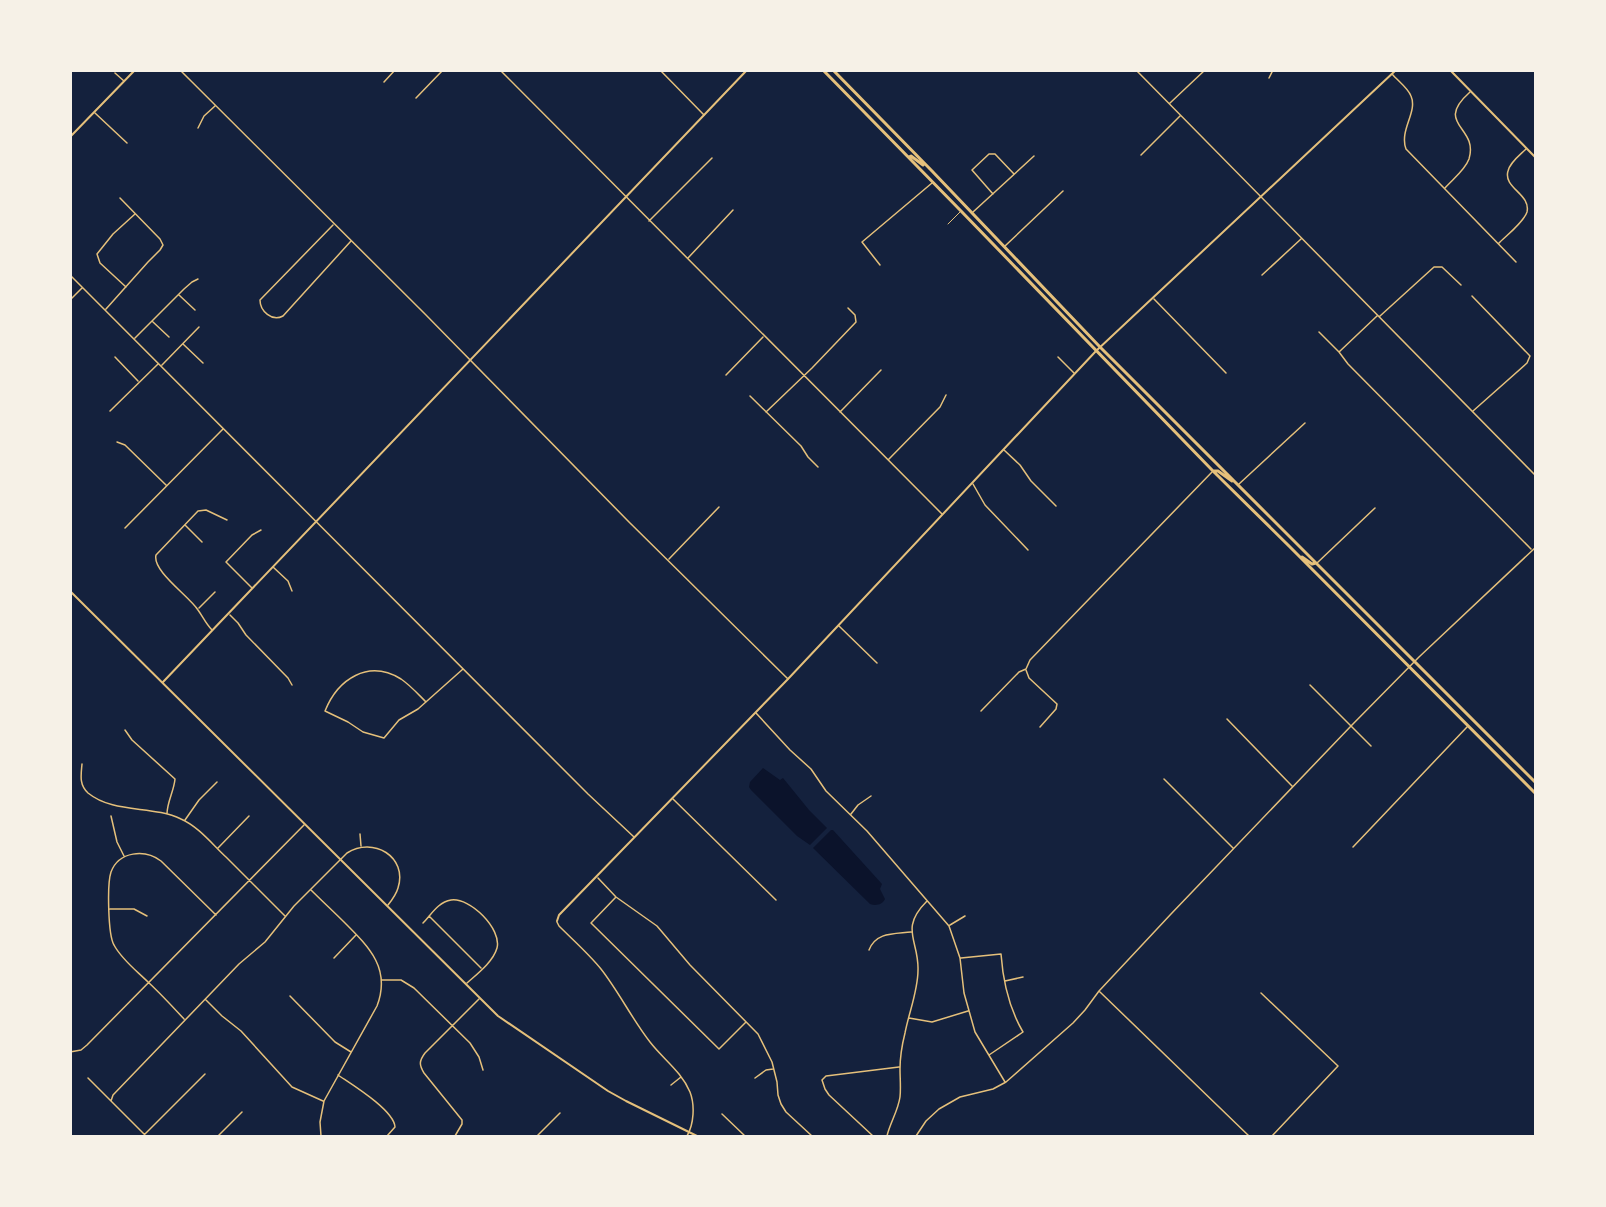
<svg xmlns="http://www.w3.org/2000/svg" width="1606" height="1207" viewBox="0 0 1606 1207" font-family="Signika,sans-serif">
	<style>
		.water { fill: #0b132b }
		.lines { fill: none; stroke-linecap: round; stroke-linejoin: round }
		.service { stroke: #e5c07b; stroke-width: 1 }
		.minor { stroke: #e5c07b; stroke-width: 1.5 }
		.tertiary { stroke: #e5c07b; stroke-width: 2 }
		.secondary { stroke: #e5c07b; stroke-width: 2 }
		.primary { stroke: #e5c07b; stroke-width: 3 }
	</style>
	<rect width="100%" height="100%" fill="#14213d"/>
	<path class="water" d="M763,768L780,780L783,778L809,810L827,828L810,845L797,836L751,790L749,787L750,782Z
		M831,830H833L882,884L880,889L885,899C882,905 876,906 870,904L813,848Z"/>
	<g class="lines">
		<path class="service" d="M948,224L960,212"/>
		<path class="minor" d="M180,70L425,314L629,522L788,679
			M500,70L942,514
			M660,70L704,115
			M1136,70L1536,476
			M115,73L124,81
			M1392,74C1398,81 1408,88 1411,96C1418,112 1399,130 1406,149L1516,262
			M1269,78L1273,70
			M384,82L395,70
			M416,98L443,70
			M1170,103L1205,70
			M95,113L127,143
			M198,128L204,116L215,106
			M1141,155L1180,116
			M1445,188C1453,179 1465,170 1469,159C1479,126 1433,125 1470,92
			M993,194L972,170L989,154H995L1014,174
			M973,212L1034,156
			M649,221L712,158
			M333,225L260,300C260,311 272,322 283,316L351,241
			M1499,243C1506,236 1524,222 1527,212C1531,194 1503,188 1508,171C1510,162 1520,155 1526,149
			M1005,246L1063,191
			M688,258L733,210
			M880,265L862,242L932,183
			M70,275L588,794L634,837
			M1262,275L1301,239
			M126,287L100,263L97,254L113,234L135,214
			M179,295L195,310
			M1472,296L1530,356L1527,363L1473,411
			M1154,299L1226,373
			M70,300L82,288
			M106,309L148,262L160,250L163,245L160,239L120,198
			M1380,316L1434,267H1442L1461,285
			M153,322L169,337
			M1319,332L1339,352L1348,364L1531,549
			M135,338L184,289L192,282L198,279
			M183,344L203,363
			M1339,352L1377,316
			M115,357L138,381
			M1058,357L1074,373
			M162,365L199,327
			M726,375L763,337
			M750,396L801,446L808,457L818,467
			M110,411L158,364
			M766,412L812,368L856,322L855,315L848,308
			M840,412L881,370
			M117,442L125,445L166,485
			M1004,450L1020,465L1031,481L1056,506
			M889,459L940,407L946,395
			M973,484L985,505L1028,550
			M1239,484L1305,423
			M185,525L202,542
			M125,528L223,429
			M669,559L719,507
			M1317,563L1375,508
			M273,567L288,581L292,591
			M252,588L226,562L252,535L261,530
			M199,608L215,592
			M230,615L238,623L246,635L288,678L292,685
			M839,626L877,663
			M212,630C206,624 203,617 198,610C189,596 152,571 156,555L198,511L206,510L227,520
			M1026,670L1029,678L1057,704L1056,709L1040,727
			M1310,685L1371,746
			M426,702C418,694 410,685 401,679C368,659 338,679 325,711L348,722L363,732L384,738L399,720L418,709L463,669
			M981,711L1019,672L1026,669L1030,660L1212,472
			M756,713L790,750L811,769L826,791L867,831L949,926L960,958L964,993L975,1032L1005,1082
			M1227,719L1292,786
			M125,730L132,740L175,779C174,791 167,802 167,814
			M82,764C81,775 79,785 88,793C114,814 152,805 181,819C199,827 212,844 226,857C246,877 265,896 285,916
			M1164,779L1233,848
			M673,799L776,900
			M851,814L858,805L871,796
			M111,816L117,842L124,856
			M185,820L199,800L217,782
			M360,834L361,846
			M1353,847L1467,727
			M218,848L249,816
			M598,878L616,897L657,926L690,965L758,1034L772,1062L777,1082L778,1095L781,1104L786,1112L812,1136
			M311,890C322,901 334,912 345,923C370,948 391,969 377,1006L324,1101L320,1122L321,1136
			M616,897L591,923L719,1049L746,1022
			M110,909H134L147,916
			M429,916L481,968
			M557,922L559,926C573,940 589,954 601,969C619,992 632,1019 650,1042C663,1059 681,1071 690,1092C695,1105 694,1124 687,1136
			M423,923C431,915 438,902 451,900C470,897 502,929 497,948C493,962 477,974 467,983
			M950,925L965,916
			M869,950C876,932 894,934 911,932
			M334,958L356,935
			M961,958L1001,954C1003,982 1009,1008 1023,1032L989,1055
			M382,980H401L414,988L470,1043L479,1057L483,1070
			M1005,981L1023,977
			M1100,992L1249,1136
			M1261,993L1338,1066L1272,1136
			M290,996L335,1042L351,1052
			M206,1000L222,1016L241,1031L292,1087L323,1101
			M909,1018L932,1022L968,1011
			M184,1019C172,1006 161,994 148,982C137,971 122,960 114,945C108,935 107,884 111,872C119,851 145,849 161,861L216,915
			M70,1052L81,1050L87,1045L304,825
			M338,1075C351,1084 394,1110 395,1127L387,1136
			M88,1078L146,1136
			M755,1078L766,1070L773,1069
			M671,1085L681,1077
			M111,1101L113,1095L239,964L265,942L294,906L347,853C373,836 408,857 398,888C396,895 392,900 388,905
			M722,1114L745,1136
			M143,1136L205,1074
			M218,1136L242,1112
			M455,1136L462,1124V1120L424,1073C419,1065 419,1061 425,1053L479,999
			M537,1136L560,1113
			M873,1136L829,1095L825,1089L822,1080L826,1076L899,1067
			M887,1136C890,1123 898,1111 900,1097C901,1088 900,1078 900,1069C900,1057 902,1045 905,1033C909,1012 918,991 918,970C919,940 899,929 927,901
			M916,1136L926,1121L939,1109L960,1097L993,1089L1006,1082L1073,1023L1085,1010L1099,991L1171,914L1351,726L1419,657L1536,547"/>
		<path class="tertiary" d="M1450,70L1536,158
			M70,591L498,1016L608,1091L626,1101L697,1136
			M163,682L747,70
			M557,921L559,915L788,679L1096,351L1396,70"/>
		<path class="secondary" d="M70,137L135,70"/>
		<path class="primary" d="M823,70L961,211L1213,471L1289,546L1536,794
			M833,70L932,171L1100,347L1536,783
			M909,157L911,156L923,165
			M1213,471H1218L1232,481
			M1302,557L1312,564L1316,563"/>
	</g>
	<rect width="1606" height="1207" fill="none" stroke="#f6f1e7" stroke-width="144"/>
</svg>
